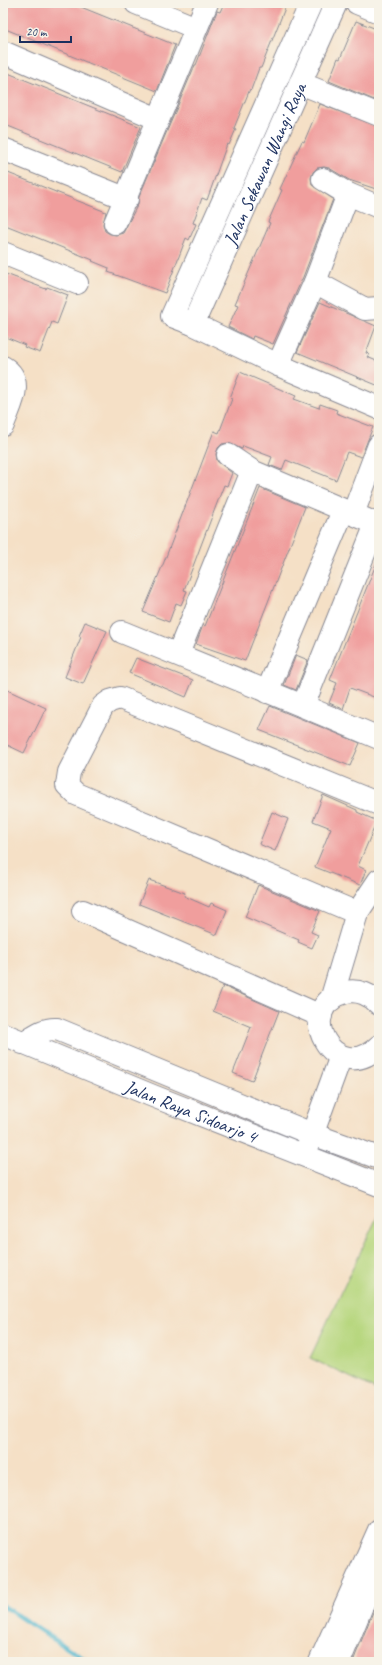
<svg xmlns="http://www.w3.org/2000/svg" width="382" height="1665" viewBox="0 0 382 1665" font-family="Caveat,sans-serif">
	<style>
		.green { fill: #b7d77f; stroke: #69836e }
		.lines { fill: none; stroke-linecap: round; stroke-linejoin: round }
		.stream { stroke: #50b6ce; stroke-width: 5 }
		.building { fill: #f09e9d }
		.minor-casing { stroke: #888892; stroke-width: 24 }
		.minor { stroke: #fff; stroke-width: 22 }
		.labels { text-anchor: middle; stroke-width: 3.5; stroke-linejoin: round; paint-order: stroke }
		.street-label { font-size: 19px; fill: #1b2f5e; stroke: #f7f3e8 }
	</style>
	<rect width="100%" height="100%" fill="#f7f3e8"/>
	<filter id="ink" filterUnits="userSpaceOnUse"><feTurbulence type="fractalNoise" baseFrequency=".025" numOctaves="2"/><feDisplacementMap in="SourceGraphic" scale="8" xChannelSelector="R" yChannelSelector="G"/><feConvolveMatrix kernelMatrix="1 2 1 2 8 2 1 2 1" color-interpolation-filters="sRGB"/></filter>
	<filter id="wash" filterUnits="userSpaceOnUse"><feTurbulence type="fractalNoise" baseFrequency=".012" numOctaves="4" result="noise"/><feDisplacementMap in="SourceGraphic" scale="16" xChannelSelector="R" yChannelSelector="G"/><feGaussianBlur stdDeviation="0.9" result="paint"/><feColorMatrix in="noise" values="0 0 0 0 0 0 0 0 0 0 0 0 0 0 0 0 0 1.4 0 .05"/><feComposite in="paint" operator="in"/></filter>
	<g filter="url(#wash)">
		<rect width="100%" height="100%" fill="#f5e0c6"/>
		<path class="green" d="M379,1213V1391L310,1358Z"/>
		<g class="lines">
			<path class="stream" d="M3,1606L89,1662"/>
		</g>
		<g id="blocks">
			<path class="building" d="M8,3H71L175,45L157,91L3,28V16Z
				M224,3H287L261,68H259L251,90L250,89L234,128L236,129L229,145L227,144L207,200L202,198L193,223L196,224L189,240L186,238L165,293L108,272L109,268L92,261L93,260L3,224V171L106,212L103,224L105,231L110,234L116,235L123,233L138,204L139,197L195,65H196L217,11L220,12Z
				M356,21L379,30V102L329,81L338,58L340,59Z
				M3,71L141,127L122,172L3,124Z
				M320,104L379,127V190L349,180L329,168L324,167L317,168L313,172L311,178L312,185L333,199L303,277L273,344L253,336L252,339L228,327L238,305L235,304L270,223L268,222L282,190L280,189L302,141L304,142Z
				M3,273L46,289L47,287L68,295L57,324L52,322L40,353L24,347L25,345L3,336Z
				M320,302L376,326L366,353L369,354L367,357L379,362V386L297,352Z
				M240,372L296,396L294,399L319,408L320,404L337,410L336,413L373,427L361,457L347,452L336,480L286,460L282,470L269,465L272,457L243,446L242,449L228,443L222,444L218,448L216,454L217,461L232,473L227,486L224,485L211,519L184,590L187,591L181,605L176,603L169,622L143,612L164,562L214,431L219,433L232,399L230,398Z
				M260,488L305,507L245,661L196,644L203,625L205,626Z
				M378,559L379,699L350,688L343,709L329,703L337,683L330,680Z
				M85,622L107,631L83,684L65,677L81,637L79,636Z
				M296,655L308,660L296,690L284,685Z
				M136,658L193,680L186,697L129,673Z
				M3,688L46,708L24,753L3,743Z
				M270,706L360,743L350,766L259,730Z
				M323,795L357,810V812L377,821L358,866L366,870L360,885L315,867L331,828L313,821Z
				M272,812L288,819L275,851L259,844Z
				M149,880L185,893L184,896L209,907L211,903L227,910L217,935L139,904Z
				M258,885L320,911L311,932L318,935L312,948L298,942L299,940L245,917Z
				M223,986L279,1011L252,1081L233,1073L251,1027L213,1011Z
				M379,1597V1662H353L356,1654Z"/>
		</g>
	</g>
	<g filter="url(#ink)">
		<use href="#blocks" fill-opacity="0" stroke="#888892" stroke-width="1"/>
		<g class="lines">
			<defs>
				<g id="minor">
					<path d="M136,3L196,28"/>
					<path d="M311,3L172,316L193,324L278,365L379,408"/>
					<path d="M357,3L379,12"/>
					<path d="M3,52L158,119"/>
					<path d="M300,83L379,115"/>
					<path d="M3,149L127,199"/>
					<path d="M323,179L348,194L379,207"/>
					<path d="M115,223L207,3"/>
					<path d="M3,253L77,283"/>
					<path d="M315,282L365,309L379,308"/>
					<path id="s1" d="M193,324L336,3"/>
					<path d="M278,365L315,282L348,194"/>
					<path d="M3,367C26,381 10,405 3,425"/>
					<path d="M228,455L252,471L379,525"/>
					<path d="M353,514L379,445"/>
					<path d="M122,632L303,706L376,524"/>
					<path d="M178,654L252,471"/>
					<path d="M267,692L343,511"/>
					<path d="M303,706L379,738"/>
					<path d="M83,911L321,1016"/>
					<path d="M357,913L76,794L67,785L69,772L103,706L110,701L120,698L379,804"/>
					<path d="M331,1000L357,913L379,880"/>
					<path d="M379,1004C371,995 358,989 346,992C290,1007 335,1089 379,1046"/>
					<path id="s2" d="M3,1034L153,1096L379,1185"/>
					<path d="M23,1043C34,1036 43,1028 57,1029L312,1134L379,1158"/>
					<path d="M308,1146L341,1056"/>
					<path d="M320,1662L379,1530"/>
					<path d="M339,1662L368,1591L379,1571"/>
				</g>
			</defs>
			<use href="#minor" class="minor-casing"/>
			<use href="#minor" class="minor"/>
		</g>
	</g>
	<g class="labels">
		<g class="street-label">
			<text dy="7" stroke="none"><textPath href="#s1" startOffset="175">Jalan Sekawan Wangi Raya</textPath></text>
			<text dy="7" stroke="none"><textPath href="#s2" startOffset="203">Jalan Raya Sidoarjo 4</textPath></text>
		</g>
	</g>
	<rect width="382" height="1665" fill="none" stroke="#f7f3e8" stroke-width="16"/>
	<path d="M20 36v6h51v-6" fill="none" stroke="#1b2f5e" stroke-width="2"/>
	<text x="26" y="36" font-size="12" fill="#1b2f5e" stroke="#f7f3e8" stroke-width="3" paint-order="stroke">20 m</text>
</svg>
